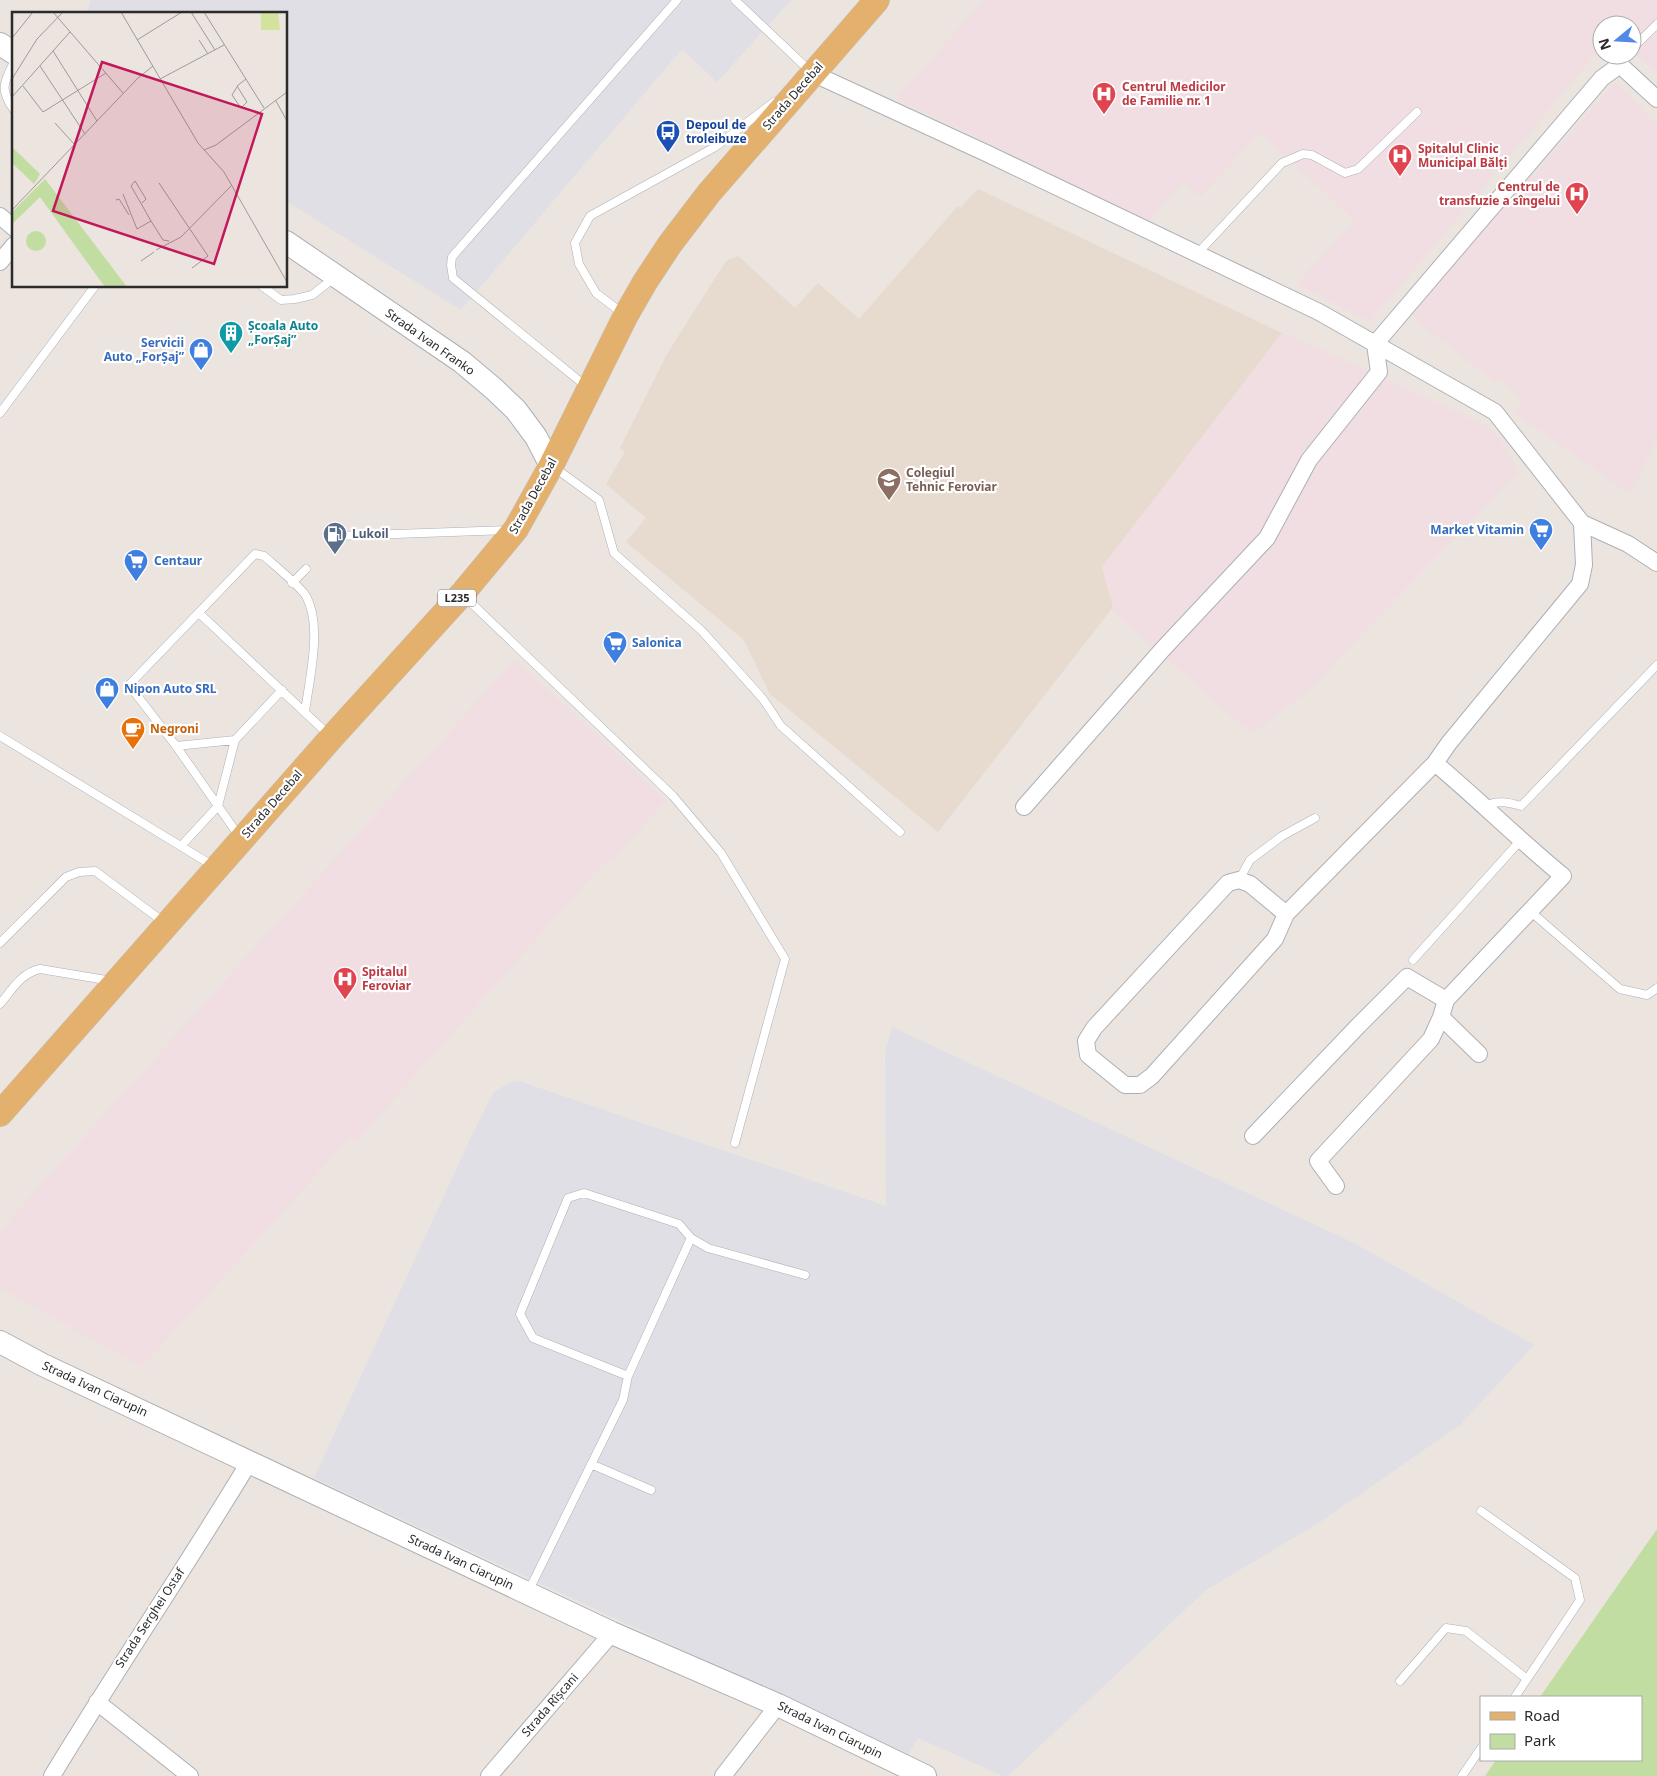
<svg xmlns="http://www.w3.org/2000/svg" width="1657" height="1776" viewBox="0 0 1657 1776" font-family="'Noto Sans',sans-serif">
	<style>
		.industrial { fill: #dfdfe5 }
		.education { fill: #e7dace }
		.medical { fill: #f1dee2 }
		.green { fill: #c1dda1 }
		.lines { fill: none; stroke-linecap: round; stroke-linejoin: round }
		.lane-casing { stroke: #acb0b6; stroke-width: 9 }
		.street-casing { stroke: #acb0b6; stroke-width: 18 }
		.secondary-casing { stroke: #acb0b6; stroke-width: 24 }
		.primary-casing { stroke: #c4c4c4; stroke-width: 26 }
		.lane { stroke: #fff; stroke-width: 8 }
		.street { stroke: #fff; stroke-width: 16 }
		.secondary { stroke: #fff; stroke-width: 22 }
		.primary { stroke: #e3b16d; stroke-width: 25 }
		.labels { text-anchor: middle; stroke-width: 4.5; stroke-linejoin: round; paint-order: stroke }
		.shield { fill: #fff; stroke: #6b6b6b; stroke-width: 1 }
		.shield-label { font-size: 11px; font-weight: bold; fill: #2b2b2b }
		.health-label { font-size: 12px; font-weight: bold; fill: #be3a42; stroke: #fff; text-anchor: start }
		.street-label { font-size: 12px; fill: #2b2b2b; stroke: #fff }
		.transit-label { font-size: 12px; font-weight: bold; fill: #164399; stroke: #fff; text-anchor: start }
		.culture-label { font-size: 12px; font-weight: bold; fill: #0d838f; stroke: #fff; text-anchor: start }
		.shop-label { font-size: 12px; font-weight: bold; fill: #366cbe; stroke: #fff; text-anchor: start }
		.education-label { font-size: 12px; font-weight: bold; fill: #785e54; stroke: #fff; text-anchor: start }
		.service-label { font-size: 12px; font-weight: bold; fill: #4e5e75; stroke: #fff; text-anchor: start }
		.food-label { font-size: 12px; font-weight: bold; fill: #c56008; stroke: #fff; text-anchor: start }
		.inset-road { fill: none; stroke: #9f9a97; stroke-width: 1 }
		.view { fill: #c2185b; fill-opacity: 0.15; stroke: #c2185b; stroke-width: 2.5 }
		.inset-edge { fill: none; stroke: #2b2b2b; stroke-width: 2.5 }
	</style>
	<rect width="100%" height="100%" fill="#ece4df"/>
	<path class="industrial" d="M91,0H791L717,82L682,49L461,310L286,201V14H86Z
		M892,1027L1356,1244L1534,1345L1460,1425L1320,1522L1206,1590L1008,1776H1003L918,1738L908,1755L314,1478L473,1133L493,1093L510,1082L519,1081L886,1206L885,1053Z"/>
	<path class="education" d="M978,189L1282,333L1102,567L1113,607L938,832L770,694L744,640L626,542L646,518L606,484L625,452L620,448L667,354L726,261L738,256L795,308L818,283L859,319L958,206L960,208Z"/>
	<path class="medical" d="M984,0H1657V74L1632,52V25H1602V52L1595,55L1370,322L1296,284L1355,221L1260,133L1201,197L1183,182L1149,221L896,98Z
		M1615,83H1617L1657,125V439L1630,494L1516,414L1523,400L1499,379L1495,382L1421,325L1415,317L1414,310Z
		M1282,333L1308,343L1485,425L1498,436L1519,471L1308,691L1252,734L1111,610L1113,607L1102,567Z
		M515,659L666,800L613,859L605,862L356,1142L350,1138L142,1367L0,1288V1230Z"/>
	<path class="green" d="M1657,1529V1776H1485L1496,1760H1641V1697H1540Z"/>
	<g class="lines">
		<defs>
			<path id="lane" d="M735,0L810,71
				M1632,49L1657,24
				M14,62C3,83 0,91 14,110
				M1620,65L1628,55
				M1197,254L1282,163L1303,154L1312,155L1345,173L1358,169L1417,112
				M262,286L281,300L295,299L312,295L334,278
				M622,313L596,293L579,264L575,243L590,216L715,147L774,102
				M587,387L453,278L451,265L452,257L677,0
				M0,413L95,286
				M555,468L599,500L614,553L702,631L763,699L781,726L900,832
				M339,536L509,530
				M292,583L306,569
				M465,597L673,796L721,853L785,959L735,1143
				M199,613L330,736
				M0,736L215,867
				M176,746L235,740
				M1485,806C1498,800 1507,802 1521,806L1657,665
				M239,836L176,746L129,685L255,554L264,556C274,565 300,586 306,596C323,626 309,680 305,712
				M181,846L218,806L235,740L282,690
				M1239,880L1250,860L1282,836L1315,818
				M1530,911L1620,989L1647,995L1657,988
				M0,943L66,877L79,872L95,871L165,923
				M1413,960L1520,841
				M0,1004C12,990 21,973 40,969L112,981
				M584,1193L679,1224L691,1238L628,1376L533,1338L520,1314L568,1198Z
				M691,1238L708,1248L805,1275
				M591,1464L651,1490
				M1481,1511L1575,1578L1580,1600L1515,1697
				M528,1592L623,1400L628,1376
				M1400,1681L1446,1628L1466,1631L1527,1679
				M1462,1776L1481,1748"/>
			<path id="street" d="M812,73L986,153L1319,312L1495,412L1582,523L1628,544L1657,563
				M0,216L14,228
				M0,262L14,245
				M1024,807L1162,650L1267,538L1309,460L1379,372L1375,344L1602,78L1620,65L1657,99
				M1286,914L1250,884L1239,880L1228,883L1094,1028L1086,1041L1088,1055L1125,1085H1140L1152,1076L1275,939L1286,914L1435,763
				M1441,1017L1479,1054
				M1253,1136L1359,1025L1407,977L1446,1000L1563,876C1519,840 1479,800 1435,763L1449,743L1580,584L1584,565L1582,523
				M1336,1186L1318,1161L1431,1039L1441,1017L1446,1000
				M97,1702L190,1776
				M52,1776C116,1670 186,1567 250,1461
				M489,1776L612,1633
				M723,1776L778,1705"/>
			<path id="secondary" d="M0,44L14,53
				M286,242L462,362L494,389L516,410L536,437L551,466
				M0,1342L43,1365L612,1633L778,1705L925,1776"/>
			<path id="primary" d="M0,1114L332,737L462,594L516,529L551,466L626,315L645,282L670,244L709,193L877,0"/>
		</defs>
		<use href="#lane" class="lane-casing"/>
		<use href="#street" class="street-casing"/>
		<use href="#secondary" class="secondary-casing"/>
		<use href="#primary" class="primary-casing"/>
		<use href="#lane" class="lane"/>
		<use href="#street" class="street"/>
		<use href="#secondary" class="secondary"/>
		<use href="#primary" class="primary"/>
	</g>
	<defs>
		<symbol id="hospital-pin" viewBox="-11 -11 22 30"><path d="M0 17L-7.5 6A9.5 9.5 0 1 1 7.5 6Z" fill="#e0444e" stroke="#fff"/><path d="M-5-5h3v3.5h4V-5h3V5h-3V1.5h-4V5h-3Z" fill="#fff"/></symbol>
		<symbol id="bus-pin" viewBox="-11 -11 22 30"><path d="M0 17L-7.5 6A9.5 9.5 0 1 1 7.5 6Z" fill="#1a4fb4" stroke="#fff"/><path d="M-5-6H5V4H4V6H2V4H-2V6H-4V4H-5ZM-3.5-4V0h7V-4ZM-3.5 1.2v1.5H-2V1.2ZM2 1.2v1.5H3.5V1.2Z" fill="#fff"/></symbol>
		<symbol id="building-pin" viewBox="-11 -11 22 30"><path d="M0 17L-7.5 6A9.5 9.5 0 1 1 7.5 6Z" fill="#0f9aa8" stroke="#fff"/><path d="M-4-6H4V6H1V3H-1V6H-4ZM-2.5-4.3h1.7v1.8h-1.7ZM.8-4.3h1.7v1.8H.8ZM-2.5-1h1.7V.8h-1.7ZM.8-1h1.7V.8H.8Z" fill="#fff"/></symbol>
		<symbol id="shop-pin" viewBox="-11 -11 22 30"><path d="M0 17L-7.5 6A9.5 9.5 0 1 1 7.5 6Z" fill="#3f7fe0" stroke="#fff"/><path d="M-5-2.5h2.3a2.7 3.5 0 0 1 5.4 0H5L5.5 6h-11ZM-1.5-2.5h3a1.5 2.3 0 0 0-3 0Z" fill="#fff"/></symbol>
		<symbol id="university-pin" viewBox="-11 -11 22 30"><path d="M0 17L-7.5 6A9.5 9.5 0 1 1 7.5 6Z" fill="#8d6e63" stroke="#fff"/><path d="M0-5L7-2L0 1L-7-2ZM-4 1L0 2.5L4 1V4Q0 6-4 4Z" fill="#fff"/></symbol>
		<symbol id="supermarket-pin" viewBox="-11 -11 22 30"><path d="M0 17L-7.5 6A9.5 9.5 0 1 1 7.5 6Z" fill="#3f7fe0" stroke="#fff"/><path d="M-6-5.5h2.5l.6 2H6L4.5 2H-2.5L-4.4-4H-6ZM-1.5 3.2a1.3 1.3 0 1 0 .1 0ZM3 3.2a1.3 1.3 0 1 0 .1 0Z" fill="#fff"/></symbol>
		<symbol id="fuel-pin" viewBox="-11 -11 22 30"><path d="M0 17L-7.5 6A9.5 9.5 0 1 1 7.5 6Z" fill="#5c6f8a" stroke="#fff"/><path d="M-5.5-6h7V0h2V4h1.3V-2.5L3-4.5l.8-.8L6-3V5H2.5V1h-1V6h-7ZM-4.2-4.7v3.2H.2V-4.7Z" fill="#fff"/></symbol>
		<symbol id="cafe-pin" viewBox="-11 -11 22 30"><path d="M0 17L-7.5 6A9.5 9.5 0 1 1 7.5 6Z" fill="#e8710a" stroke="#fff"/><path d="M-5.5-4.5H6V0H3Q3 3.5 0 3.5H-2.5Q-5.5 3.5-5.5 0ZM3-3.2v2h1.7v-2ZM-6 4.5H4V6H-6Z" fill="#fff"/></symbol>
	</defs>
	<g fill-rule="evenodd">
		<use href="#hospital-pin" x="1090" y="80" width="28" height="38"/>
		<use href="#bus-pin" x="654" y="118" width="28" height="38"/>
		<use href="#hospital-pin" x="1386" y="142" width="28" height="38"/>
		<use href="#hospital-pin" x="1563" y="180" width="28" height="38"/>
		<use href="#building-pin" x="217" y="319" width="28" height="38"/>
		<use href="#shop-pin" x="187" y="336" width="28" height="38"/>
		<use href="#university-pin" x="875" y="466" width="28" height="38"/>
		<use href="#supermarket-pin" x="1527" y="516" width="28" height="38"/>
		<use href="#fuel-pin" x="321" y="520" width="28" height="38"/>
		<use href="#supermarket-pin" x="122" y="547" width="28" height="38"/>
		<use href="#supermarket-pin" x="601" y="629" width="28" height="38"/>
		<use href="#shop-pin" x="93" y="675" width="28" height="38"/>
		<use href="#cafe-pin" x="119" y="715" width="28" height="38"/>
		<use href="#hospital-pin" x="331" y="965" width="28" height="38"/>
	</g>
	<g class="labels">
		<rect class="shield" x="438" y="589.5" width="38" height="17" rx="4"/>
		<g class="shield-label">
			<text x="457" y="602">L235</text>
		</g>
		<g class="health-label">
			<text x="1122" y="91">Centrul Medicilor<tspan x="1122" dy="14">de Familie nr. 1</tspan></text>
			<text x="1418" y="153">Spitalul Clinic<tspan x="1418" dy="14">Municipal Bălți</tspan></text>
			<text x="1560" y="191" text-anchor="end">Centrul de<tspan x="1560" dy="14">transfuzie a sîngelui</tspan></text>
			<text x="362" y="976">Spitalul<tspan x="362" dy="14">Feroviar</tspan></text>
		</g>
		<g class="street-label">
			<text transform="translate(793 96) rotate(-49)" y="4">Strada Decebal</text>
			<text transform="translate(430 342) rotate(35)" y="4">Strada Ivan Franko</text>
			<text transform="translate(533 496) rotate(-61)" y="4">Strada Decebal</text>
			<text transform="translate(272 804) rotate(-49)" y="4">Strada Decebal</text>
			<text transform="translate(95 1389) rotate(25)" y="4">Strada Ivan Ciarupin</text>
			<text transform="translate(461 1562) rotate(25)" y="4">Strada Ivan Ciarupin</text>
			<text transform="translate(150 1618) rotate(-57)" y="4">Strada Serghei Ostaf</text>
			<text transform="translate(550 1705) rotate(-49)" y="4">Strada Rîșcani</text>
			<text transform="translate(830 1730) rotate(26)" y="4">Strada Ivan Ciarupin</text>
		</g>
		<g class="transit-label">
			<text x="686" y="129">Depoul de<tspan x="686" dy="14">troleibuze</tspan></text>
		</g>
		<g class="culture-label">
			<text x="248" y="330">Școala Auto<tspan x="248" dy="14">„ForȘaj”</tspan></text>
		</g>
		<g class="shop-label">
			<text x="184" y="347" text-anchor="end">Servicii<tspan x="184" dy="14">Auto „ForȘaj”</tspan></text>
			<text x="1524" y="534" text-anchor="end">Market Vitamin</text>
			<text x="154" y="565">Centaur</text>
			<text x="632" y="647">Salonica</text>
			<text x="124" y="693">Nipon Auto SRL</text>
		</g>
		<g class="education-label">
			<text x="906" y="477">Colegiul<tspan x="906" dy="14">Tehnic Feroviar</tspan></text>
		</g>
		<g class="service-label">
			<text x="352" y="538">Lukoil</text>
		</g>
		<g class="food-label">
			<text x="150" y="733">Negroni</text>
		</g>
	</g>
	<g transform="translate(12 12)">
		<rect width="275" height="275" fill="#ece4df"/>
		<path d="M0,135L28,162L22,172L0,151ZM33,167L115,275H93L28,185L0,212V200ZM14 229a10 10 0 1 1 20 0a10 10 0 1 1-20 0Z" fill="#c1dda1"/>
		<path d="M249,0H266L268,18H249Z" fill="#d3e39e"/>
		<path class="inset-road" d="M41,0L111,81M109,0L186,131L212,160L275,270M179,0L203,38M192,0L252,96M0,26L21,0M125,28L170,0M187,28L196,42M41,39L85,109M28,54L73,122M0,67L25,27L51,0M148,67L212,33M11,74L31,100L94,61M225,75L220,83L229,96L235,90L225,74L234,67M0,85L58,20M264,89L275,109M43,111L63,133M192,138L204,133L275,80M147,171L196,244L180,256M111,182L125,217L139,209L151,228L157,229M104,188L107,187L117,203M130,191L134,187L123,169L119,174L139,209M0,198L126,66L141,54M144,238L169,225L220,173M129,249L142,240"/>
		<path class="view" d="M90,50L250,102L202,252L41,199Z"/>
		<rect width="275" height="275" class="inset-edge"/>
	</g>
	<rect x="1480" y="1696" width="162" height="65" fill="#ffffff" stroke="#aaaaaa"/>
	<rect x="1490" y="1712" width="25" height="8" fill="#e3b16d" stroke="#aaaaaa"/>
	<text x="1524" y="1721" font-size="15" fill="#2b2b2b">Road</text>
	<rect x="1490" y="1734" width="25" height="15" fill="#c1dda1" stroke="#aaaaaa"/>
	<text x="1524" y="1746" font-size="15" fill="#2b2b2b">Park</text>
	<g transform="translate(1617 40) rotate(252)"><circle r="24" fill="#ffffff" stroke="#aaaaaa"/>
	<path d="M0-4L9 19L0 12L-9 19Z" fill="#5089e8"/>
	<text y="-8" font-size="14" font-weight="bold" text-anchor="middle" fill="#2b2b2b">N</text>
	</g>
</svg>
